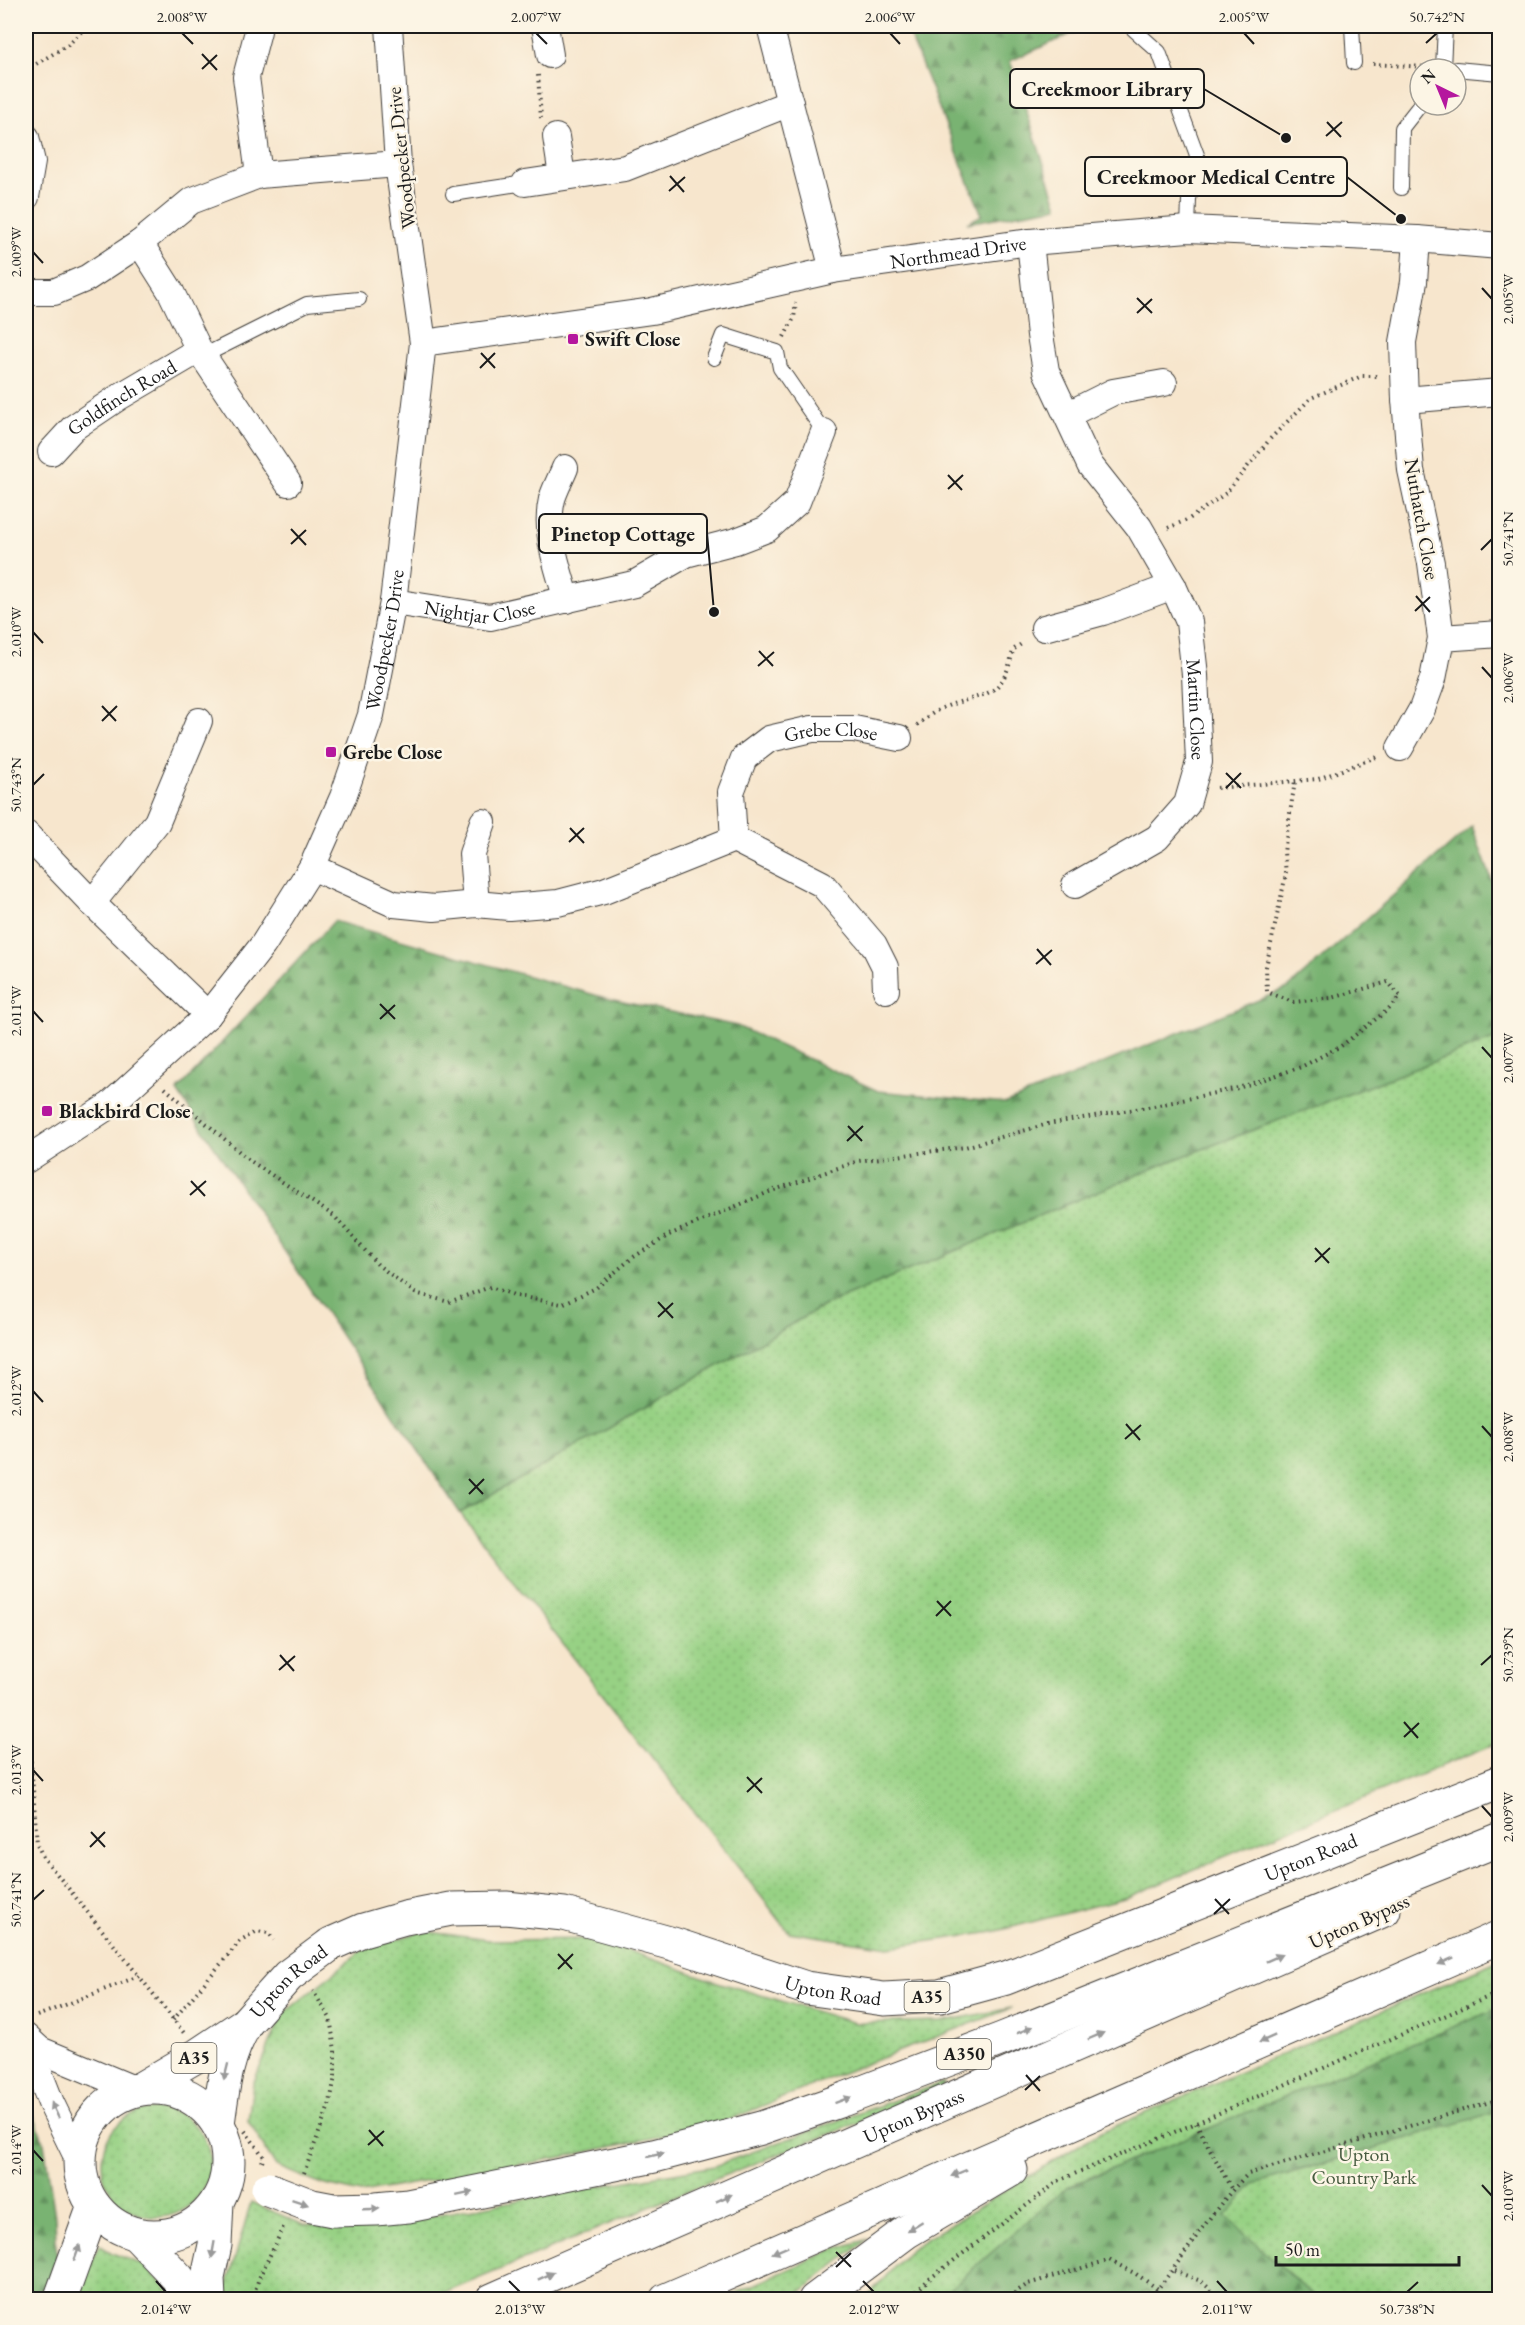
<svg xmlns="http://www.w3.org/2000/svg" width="1525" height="2325" viewBox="0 0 1525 2325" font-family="'EB Garamond',serif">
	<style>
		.grass { fill: url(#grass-dots); stroke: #5a7650; stroke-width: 1.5 }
		.forest { fill: url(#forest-firs); stroke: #4a6847; stroke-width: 1.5 }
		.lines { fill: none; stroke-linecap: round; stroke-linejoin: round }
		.service-casing { stroke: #3d3a37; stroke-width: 16 }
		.minor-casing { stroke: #3d3a37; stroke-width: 28 }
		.trunk-casing { stroke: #3d3a37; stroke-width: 35 }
		.path { stroke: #3d3a37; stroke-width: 4; stroke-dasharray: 1.5 4.5; stroke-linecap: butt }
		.service { stroke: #fff; stroke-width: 14 }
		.minor { stroke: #fff; stroke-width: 26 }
		.trunk { stroke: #fff; stroke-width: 33 }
		.trunk-bridge-casing { stroke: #3d3a37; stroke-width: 35; stroke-linecap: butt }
		.trunk-bridge { stroke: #fff; stroke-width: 33 }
		.oneway { fill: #999 }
		.ticks { fill: none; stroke: #1c1c1c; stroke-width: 2 }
		.poi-dot { fill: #b5179e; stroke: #fcf5e5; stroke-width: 2 }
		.labels { text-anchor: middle; stroke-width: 5; stroke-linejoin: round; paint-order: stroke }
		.shield { fill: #fcf5e5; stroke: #5f5d58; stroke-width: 1.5 }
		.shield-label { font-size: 18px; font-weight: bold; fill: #1c1c1c }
		.street-label { font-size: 20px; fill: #1c1c1c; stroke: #fcf5e5 }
		.poi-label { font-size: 20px; font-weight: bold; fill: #1c1c1c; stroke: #fcf5e5; text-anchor: start }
		.park-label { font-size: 20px; fill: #475b40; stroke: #fcf5e5 }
		.leader { fill: none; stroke: #1c1c1c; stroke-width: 2 }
		.callout-dot { fill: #1c1c1c; stroke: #fcf5e5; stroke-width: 2 }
		.callout { fill: #fcf5e5; stroke: #1c1c1c; stroke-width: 2 }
		.callout-label { font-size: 21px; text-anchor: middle; font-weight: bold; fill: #1c1c1c }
		.neatline { fill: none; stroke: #1c1c1c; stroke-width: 2 }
		.ticks-label { font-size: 15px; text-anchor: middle; fill: #1c1c1c }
	</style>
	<defs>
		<pattern id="grass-dots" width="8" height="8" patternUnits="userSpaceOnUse" patternTransform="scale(1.5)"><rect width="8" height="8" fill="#97d184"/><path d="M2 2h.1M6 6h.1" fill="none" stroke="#82b371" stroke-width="1.8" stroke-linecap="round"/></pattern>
		<pattern id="forest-firs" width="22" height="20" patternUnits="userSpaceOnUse" patternTransform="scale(1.5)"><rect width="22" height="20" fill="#79b372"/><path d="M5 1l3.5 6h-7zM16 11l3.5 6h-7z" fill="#62915d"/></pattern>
	</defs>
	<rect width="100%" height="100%" fill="#fcf5e5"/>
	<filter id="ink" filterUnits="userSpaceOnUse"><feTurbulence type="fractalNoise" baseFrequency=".0167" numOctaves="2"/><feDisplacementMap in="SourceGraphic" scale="12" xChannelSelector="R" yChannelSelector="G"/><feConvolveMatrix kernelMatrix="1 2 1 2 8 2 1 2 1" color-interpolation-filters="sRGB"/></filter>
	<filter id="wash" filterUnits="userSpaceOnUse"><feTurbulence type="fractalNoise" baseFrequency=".008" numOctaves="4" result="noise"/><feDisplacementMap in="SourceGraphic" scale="24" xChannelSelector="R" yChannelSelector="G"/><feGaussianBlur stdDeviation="1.35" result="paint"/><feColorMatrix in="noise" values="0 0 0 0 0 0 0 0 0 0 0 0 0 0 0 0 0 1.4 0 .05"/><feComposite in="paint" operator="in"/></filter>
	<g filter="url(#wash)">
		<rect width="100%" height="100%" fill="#f7e6cd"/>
		<path class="grass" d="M1499,1037V1742L1128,1897L993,1932L889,1947L789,1932L460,1513L825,1305L1154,1167Z
			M423,1931L489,1940L596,1939L714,1981L855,2023L945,2021L1012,2008L842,2073L719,2124L562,2157L361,2193L317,2183L276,2166L248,2121L253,2084L282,2015L362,1950Z
			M1499,1960V2299L865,2300L910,2249L1099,2133Z
			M944,2082L942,2090L723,2176L430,2299L223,2300L251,2202L304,2225L355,2229L714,2166Z
			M102 2163a54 54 0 1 1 108 0a54 54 0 1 1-108 0Z
			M868,2239L792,2299L720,2300L830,2251Z
			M99,2245L112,2253L145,2266L179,2300H75Z"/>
		<path class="forest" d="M906,26H1089L1010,61L1058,207L967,223L982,215Z
			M1472,826L1499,900V1037L1171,1161L825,1305L460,1513L177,1091L334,921L609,999L737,1026L878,1091L1006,1103L1288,988Z
			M1499,2008V2111L1254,2184L1225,2216L1317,2299H1156L1146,2290L1135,2300L938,2299L1067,2187Z
			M26,2095L44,2143L55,2217L57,2264L41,2299H26Z"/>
	</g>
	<g filter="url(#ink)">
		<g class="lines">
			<defs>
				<path id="service" d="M1130,26L1159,52L1197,155L1189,199L1188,229
					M1352,26L1354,63
					M1443,68L1445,26
					M1456,69L1500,73
					M1401,188L1402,128L1420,105
					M453,194L525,183
					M203,356L307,304L359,299
					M714,358L723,335L777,352L780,368L824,432"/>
				<g id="minor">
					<path d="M545,26L550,55"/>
					<path d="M770,26L833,270"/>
					<path d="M258,31L246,77L259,175"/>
					<path d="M26,137L32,162L26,197"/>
					<path d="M556,137L562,176"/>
					<path d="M525,183L625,168L790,103"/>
					<path id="s1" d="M1030,242L1040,335L1046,371L1090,465L1139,527L1173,586L1189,622L1195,675L1199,762L1187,804L1157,838L1075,885"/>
					<path d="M140,243L171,292L199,350L288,483"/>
					<path d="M26,292H54L87,278L140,243L191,201L259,175L398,164"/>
					<path id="s2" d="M423,343L652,311L833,270L1030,242L1188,229L1417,239L1500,246"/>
					<path d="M1405,400L1500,392"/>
					<path d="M1067,415L1113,392L1164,383"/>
					<path id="s3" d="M51,452L73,428L119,397L199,350"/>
					<path d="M565,468C561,478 555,489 552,499C544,533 558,568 567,600"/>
					<path id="s4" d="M393,602L490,617L634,584L686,554L736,541L767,529L797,502L824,432"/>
					<path d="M1044,628L1103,612L1173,586"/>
					<path d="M1441,638L1500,634"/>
					<path d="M1400,748L1422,709L1433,679L1441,638L1431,563L1411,470L1405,400L1403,342L1414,282L1417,239"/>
					<path d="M26,834L92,903L208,1015"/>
					<path d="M734,839L822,884L874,945L885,967L886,990"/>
					<path id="s5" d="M312,867L394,904L434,908L476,904L509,907L558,903L604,891L734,839L731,792L744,758L769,739L812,729H854L899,738"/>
					<path d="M92,903L157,822L199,721"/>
					<path d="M476,904L472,854L483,822"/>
					<path id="s6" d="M26,1160L110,1105L208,1015L263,945L312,867L343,797L371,715L393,602L423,343L398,164L389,26"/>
					<path d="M26,2037L40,2050L136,2090"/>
					<path d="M26,2039L51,2103L80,2163"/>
				</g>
				<g id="trunk">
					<path id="s7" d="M331,1944L363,1930L405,1918L451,1909L506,1908L564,1914L673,1944L806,1988L884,1999L940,1996L1006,1978L1500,1782"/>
					<circle cx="154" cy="2162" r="74"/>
					<path d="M140,2089L198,2055L246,2023"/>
					<path d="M218,2124C223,2086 226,2057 246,2023"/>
					<path d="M333,2210L376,2209L408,2206L654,2156L761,2128L842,2100L1002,2039L1500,1839"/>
					<path d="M136,2234L178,2278L187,2300"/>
					<path d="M60,2300L94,2206"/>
					<path d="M209,2300L208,2277L215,2245L217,2201"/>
					<path id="s8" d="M492,2300L1384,1910"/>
					<path d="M666,2300L1500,1937"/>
					<path d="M815,2300L906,2232L1011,2170"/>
				</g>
			</defs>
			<use href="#service" class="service-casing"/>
			<use href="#minor" class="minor-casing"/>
			<use href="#trunk" class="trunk-casing"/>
			<path class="path" d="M1373,64L1425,67
				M26,70L68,45L87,26
				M538,75L541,118
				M784,337L794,318L796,303
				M1168,528L1189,519L1226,493L1271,438L1311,398L1362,376H1380
				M917,725C924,720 932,713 940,709C981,691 1002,704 1013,650L1024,642
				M1217,788L1318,779L1379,756
				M165,1088L249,1160L334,1216L378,1265L415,1293L449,1302L490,1287L517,1296L562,1304L596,1288L632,1258L669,1235L769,1192L858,1161L965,1147L1048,1124L1159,1105L1238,1088L1301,1067L1341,1046L1389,1009L1400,996L1388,982L1332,998L1293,1002L1267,992L1266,967L1286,874L1284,852L1295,781
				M26,1695L37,1844L43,1857L139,1976
				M37,2016L139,1976L184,2033
				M173,2020L241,1940L257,1931L269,1933L274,1940
				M1196,2123L1232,2190
				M245,2131L264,2157L262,2162
				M304,2173L330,2103L335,2076V2050L330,2018L313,1991
				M1174,2271L1201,2281L1222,2300
				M252,2300L259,2278L284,2226
				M908,2300L928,2280L1060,2180L1196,2123L1500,1992
				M1004,2300L1028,2284L1109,2260L1136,2274L1158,2289
				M1148,2300C1184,2260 1209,2211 1248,2174L1500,2099"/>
			<use href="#service" class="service"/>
			<use href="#minor" class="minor"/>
			<use href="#trunk" class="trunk"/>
			<defs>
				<g id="trunk-bridge">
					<path id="s9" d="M246,2023L288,1976L331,1944"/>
					<path d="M268,2189L312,2206L333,2210"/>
				</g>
			</defs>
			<use href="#trunk-bridge" class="trunk-bridge-casing"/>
			<use href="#trunk-bridge" class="trunk-bridge"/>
		</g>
		<defs><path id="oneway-solid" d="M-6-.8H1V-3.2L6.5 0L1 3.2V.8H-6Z" transform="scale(1.5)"/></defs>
		<g class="oneway">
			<use href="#oneway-solid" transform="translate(1274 1958) rotate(-24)"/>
			<use href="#oneway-solid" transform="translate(1446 1961) rotate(156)"/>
			<use href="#oneway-solid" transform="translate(1025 2030) rotate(-22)"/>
			<use href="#oneway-solid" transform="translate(1096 2036) rotate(-23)"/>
			<use href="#oneway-solid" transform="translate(1267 2039) rotate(156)"/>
			<use href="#oneway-solid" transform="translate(226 2072) rotate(104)"/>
			<use href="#oneway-solid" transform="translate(843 2100) rotate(-20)"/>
			<use href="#oneway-solid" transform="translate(55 2110) rotate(-115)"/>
			<use href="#oneway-solid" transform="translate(656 2155) rotate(-13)"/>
			<use href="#oneway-solid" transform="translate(959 2173) rotate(157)"/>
			<use href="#oneway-solid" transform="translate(465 2194) rotate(-12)"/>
			<use href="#oneway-solid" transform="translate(724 2198) rotate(-24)"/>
			<use href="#oneway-solid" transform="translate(300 2202) rotate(19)"/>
			<use href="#oneway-solid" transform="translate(371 2209) rotate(-2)"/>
			<use href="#oneway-solid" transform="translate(915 2226) rotate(148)"/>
			<use href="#oneway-solid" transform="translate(213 2250) rotate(100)"/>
			<use href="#oneway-solid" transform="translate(780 2250) rotate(157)"/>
			<use href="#oneway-solid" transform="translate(77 2253) rotate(-70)"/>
			<use href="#oneway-solid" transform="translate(546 2276) rotate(-24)"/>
		</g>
	</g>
	<path class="ticks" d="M182,33L193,44M536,33L547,44M890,33L900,44M1244,33L1254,44M1426,43L1437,33M202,54L217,70M202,69L217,55M1327,122L1341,137M1326,136L1342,122M670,176L684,192M669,191L685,177M33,252L43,263M1482,288L1492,299M1137,298L1152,313M1137,313L1152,299M481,353L495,368M480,368L495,353M948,475L962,490M948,489L963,475M291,529L306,545M291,544L306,530M1481,550L1492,539M1416,596L1430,612M1415,611L1430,597M33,632L43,643M759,651L773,666M758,666L774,652M1482,667L1492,678M102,706L116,721M102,721L117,706M1226,773L1241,788M33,785L44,774M1226,788L1241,773M570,828L584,843M569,842L584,828M1037,949L1051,965M1036,964L1052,950M380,1004L395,1019M33,1011L43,1022M380,1019L395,1005M1482,1047L1492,1058M848,1126L862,1141M847,1141L863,1126M191,1181L205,1196M190,1195L206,1181M1315,1248L1329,1263M1315,1262L1330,1248M658,1302L673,1318M658,1317L673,1303M33,1391L43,1402M1126,1424L1140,1440M1482,1426L1492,1437M1125,1439L1141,1425M469,1479L483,1494M469,1494L484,1479M937,1601L951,1616M936,1616L951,1601M280,1655L294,1671M1481,1665L1492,1655M279,1670L295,1656M1404,1722L1418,1738M1404,1737L1419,1723M33,1770L43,1781M747,1777L762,1793M747,1792L762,1778M1482,1806L1492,1817M91,1832L105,1847M90,1847L105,1832M1215,1899L1229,1914M33,1900L44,1890M1214,1914L1230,1899M558,1954L572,1969M558,1969L573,1954M1026,2075L1040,2091M1025,2090L1040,2076M369,2130L383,2146M368,2145L384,2131M33,2150L43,2161M1482,2185L1492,2196M836,2252L851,2267M836,2267L851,2253M156,2281L166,2292M509,2281L520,2292M863,2281L874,2292M1217,2281L1227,2292M1407,2292L1418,2282"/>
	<g class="poi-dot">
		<rect x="567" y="333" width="12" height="12" rx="3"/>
		<rect x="325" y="746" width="12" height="12" rx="3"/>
		<rect x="41" y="1105" width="12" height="12" rx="3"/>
	</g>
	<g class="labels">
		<g class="shield">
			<rect x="904.5" y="1982" width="45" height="30" rx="4.5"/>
			<rect x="937" y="2039" width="54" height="30" rx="4.5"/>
			<rect x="171.5" y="2043" width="45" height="30" rx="4.5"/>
		</g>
		<g class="shield-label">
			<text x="927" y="2003">A35</text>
			<text x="964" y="2060">A350</text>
			<text x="194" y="2064">A35</text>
		</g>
		<g class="street-label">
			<text transform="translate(401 158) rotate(-96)" y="7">Woodpecker Drive</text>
			<text dy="7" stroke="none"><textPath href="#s2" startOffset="543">Northmead Drive</textPath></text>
			<text dy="7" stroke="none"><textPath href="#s3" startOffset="90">Goldfinch Road</textPath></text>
			<text transform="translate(1422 519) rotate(80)" y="7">Nuthatch Close</text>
			<text dy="7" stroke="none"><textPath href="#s4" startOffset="88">Nightjar Close</textPath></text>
			<text dy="7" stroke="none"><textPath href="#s6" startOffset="654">Woodpecker Drive</textPath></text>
			<text dy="7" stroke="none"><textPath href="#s1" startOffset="508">Martin Close</textPath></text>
			<text dy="7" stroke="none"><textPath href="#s5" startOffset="620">Grebe Close</textPath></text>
			<text dy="7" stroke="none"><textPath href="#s7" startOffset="1023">Upton Road</textPath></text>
			<text transform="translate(1359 1921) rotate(-24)" y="7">Upton Bypass</text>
			<text dy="7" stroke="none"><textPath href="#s9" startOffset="60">Upton Road</textPath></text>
			<text dy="7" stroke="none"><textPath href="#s7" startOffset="519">Upton Road</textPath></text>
			<text dy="7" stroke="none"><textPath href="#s8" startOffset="460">Upton Bypass</textPath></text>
		</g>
		<g class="poi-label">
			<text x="585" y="346">Swift Close</text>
			<text x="343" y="759">Grebe Close</text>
			<text x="59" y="1118">Blackbird Close</text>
		</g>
		<g class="park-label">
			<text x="1364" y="2161">Upton<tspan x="1364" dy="23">Country Park</tspan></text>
		</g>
	</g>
	<path class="leader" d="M1286 138L1204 89M1401 219L1347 177M714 612L707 533"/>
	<g class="callout-dot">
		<circle cx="1286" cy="138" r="6"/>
		<circle cx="1401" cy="219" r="6"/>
		<circle cx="714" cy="612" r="6"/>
	</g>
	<g class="callout">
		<rect x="1010" y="69" width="194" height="39" rx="6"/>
		<rect x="1085" y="157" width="262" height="39" rx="6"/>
		<rect x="539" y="514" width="168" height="39" rx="6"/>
	</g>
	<g class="callout-label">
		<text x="1107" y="96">Creekmoor Library</text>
		<text x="1216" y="184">Creekmoor Medical Centre</text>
		<text x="623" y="541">Pinetop Cottage</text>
	</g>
	<rect width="1525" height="2325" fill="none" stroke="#fcf5e5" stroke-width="66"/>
	<g transform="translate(1438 87) rotate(317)"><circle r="28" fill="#fcf5e5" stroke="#a29e95" stroke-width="1.5"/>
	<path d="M0-4.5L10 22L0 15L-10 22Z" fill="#b5179e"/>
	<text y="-9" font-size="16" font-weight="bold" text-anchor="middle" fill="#1c1c1c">N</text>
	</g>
	<path d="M1276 2256v9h183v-9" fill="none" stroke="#1c1c1c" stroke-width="3"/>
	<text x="1285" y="2256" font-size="18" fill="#1c1c1c" stroke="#fcf5e5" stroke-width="4.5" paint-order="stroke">50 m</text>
	<rect x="33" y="33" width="1459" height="2259" class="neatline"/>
	<g class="ticks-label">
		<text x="182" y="22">2.008°W</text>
		<text x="536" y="22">2.007°W</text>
		<text x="890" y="22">2.006°W</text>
		<text x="1244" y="22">2.005°W</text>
		<text x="1437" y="22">50.742°N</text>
		<text transform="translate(16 252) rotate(-90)" y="5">2.009°W</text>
		<text transform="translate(1508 299) rotate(-90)" y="5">2.005°W</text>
		<text transform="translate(1508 539) rotate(-90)" y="5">50.741°N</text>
		<text transform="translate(16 632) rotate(-90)" y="5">2.010°W</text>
		<text transform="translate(1508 678) rotate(-90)" y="5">2.006°W</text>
		<text transform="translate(16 785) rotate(-90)" y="5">50.743°N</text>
		<text transform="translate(16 1011) rotate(-90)" y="5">2.011°W</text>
		<text transform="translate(1508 1058) rotate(-90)" y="5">2.007°W</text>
		<text transform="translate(16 1391) rotate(-90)" y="5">2.012°W</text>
		<text transform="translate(1508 1437) rotate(-90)" y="5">2.008°W</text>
		<text transform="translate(1508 1655) rotate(-90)" y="5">50.739°N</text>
		<text transform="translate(16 1770) rotate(-90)" y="5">2.013°W</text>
		<text transform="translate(1508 1817) rotate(-90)" y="5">2.009°W</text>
		<text transform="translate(16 1900) rotate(-90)" y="5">50.741°N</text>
		<text transform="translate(16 2150) rotate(-90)" y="5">2.014°W</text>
		<text transform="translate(1508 2196) rotate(-90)" y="5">2.010°W</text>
		<text x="166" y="2314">2.014°W</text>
		<text x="520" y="2314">2.013°W</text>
		<text x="874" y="2314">2.012°W</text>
		<text x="1227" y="2314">2.011°W</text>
		<text x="1407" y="2314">50.738°N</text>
	</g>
</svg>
